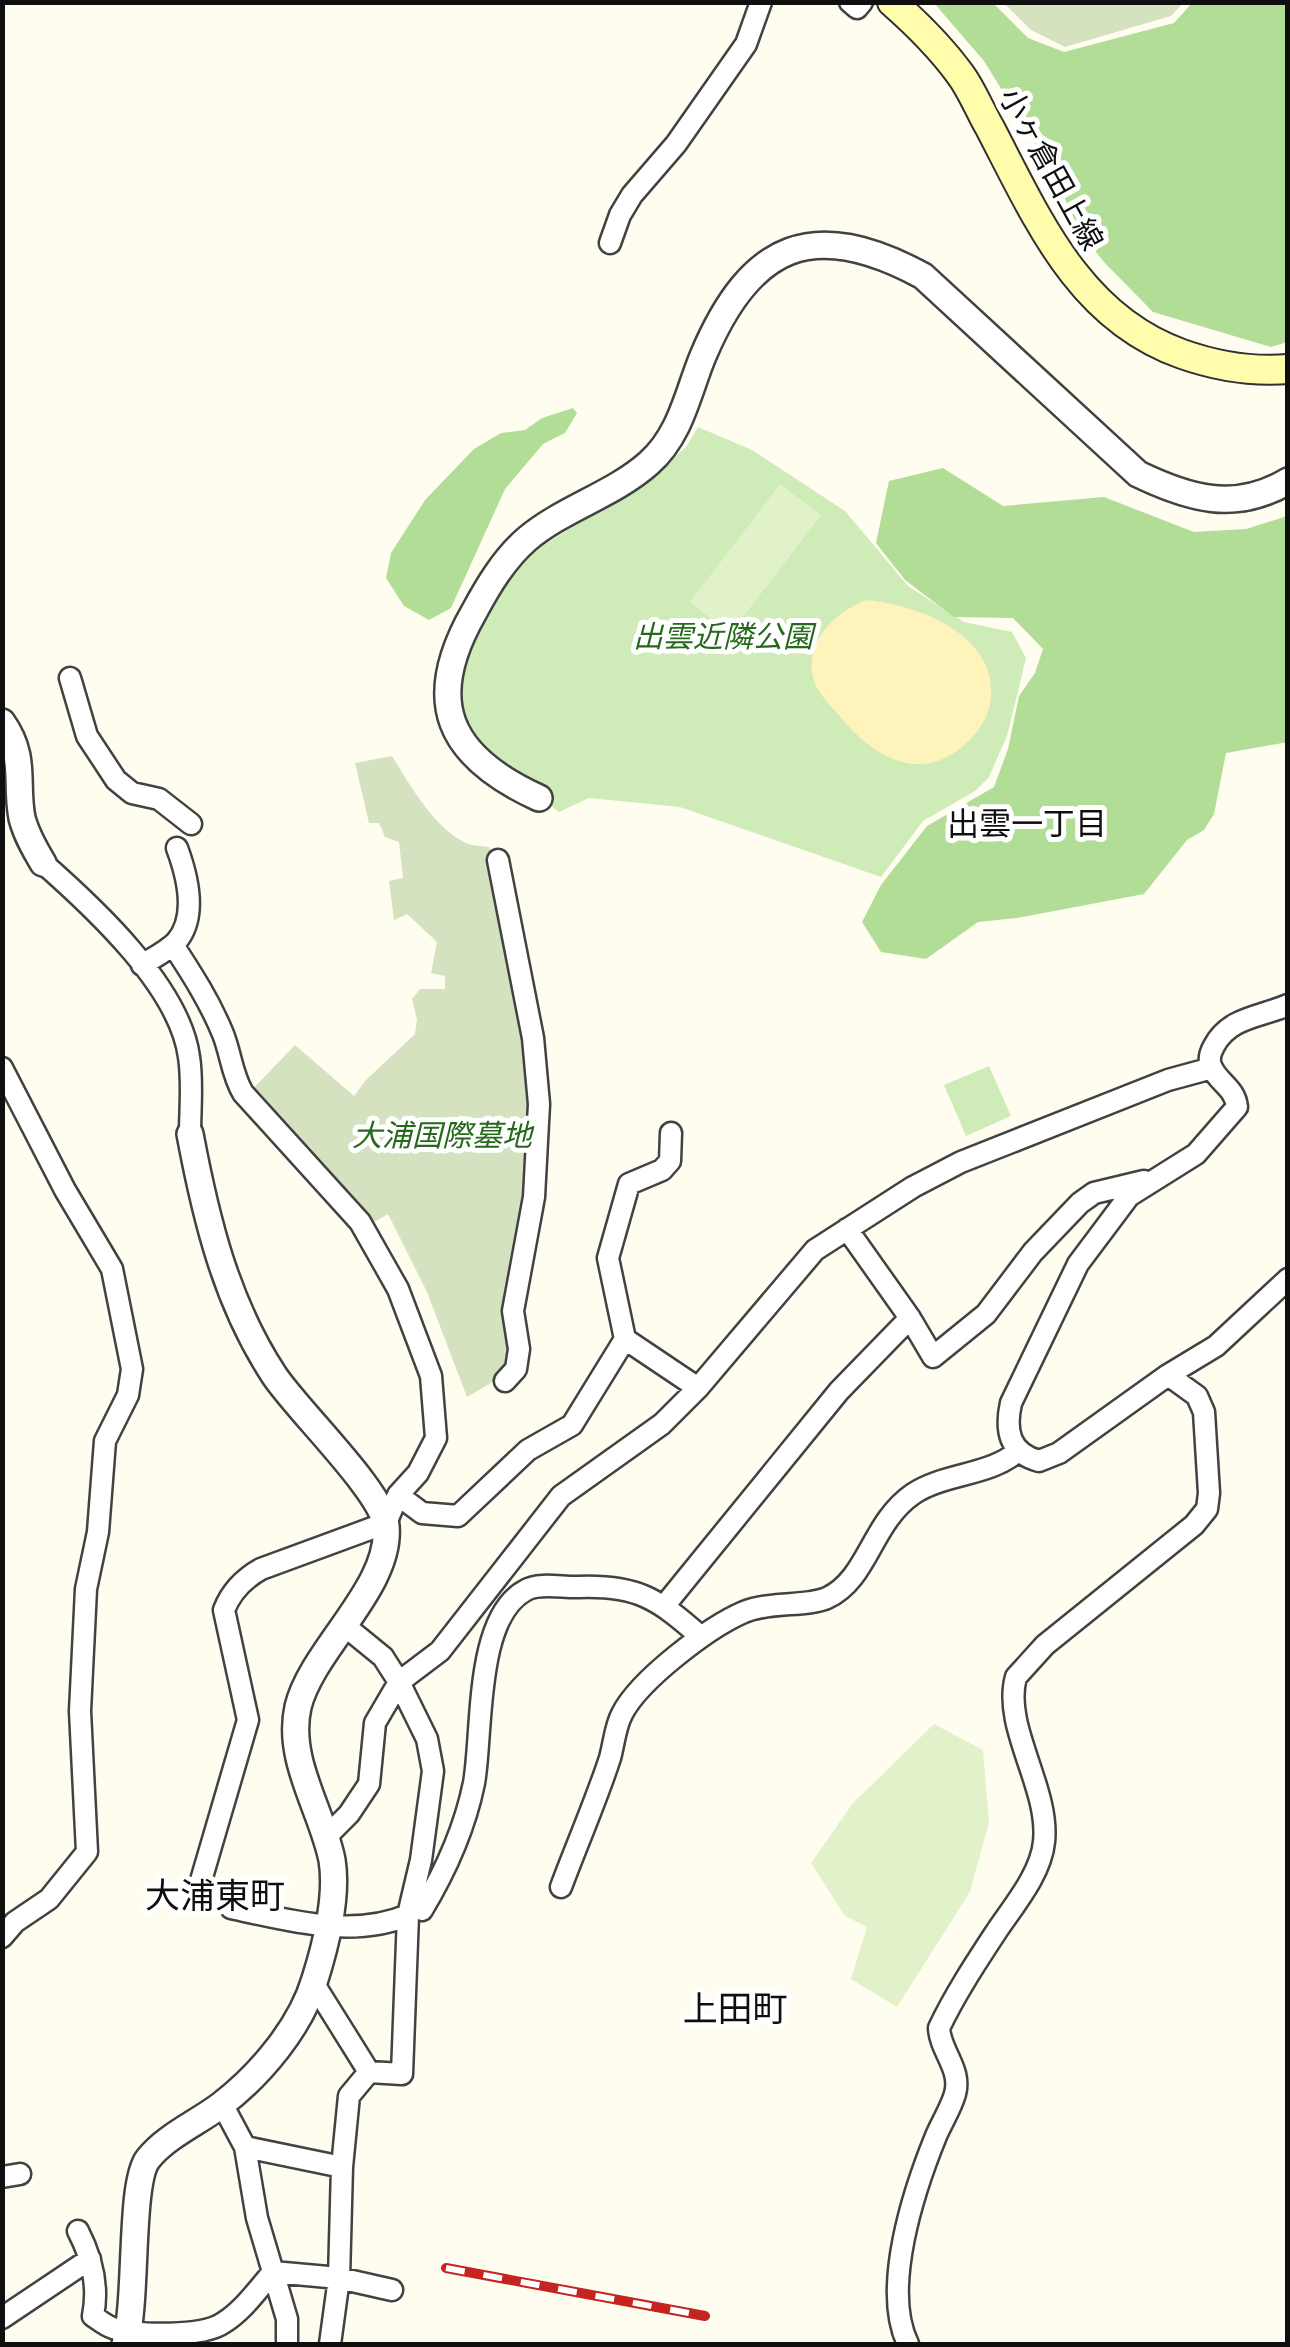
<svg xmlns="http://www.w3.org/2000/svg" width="1290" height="2347" viewBox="0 0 1290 2347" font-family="'Noto Serif','Noto Sans JP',serif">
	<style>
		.green { fill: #cfebb8 }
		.forest { fill: #b1dd97 }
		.sand { fill: #fdf3bb }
		.cemetery { fill: #d5e2c0 }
		.pitch { fill: #e1f2ca }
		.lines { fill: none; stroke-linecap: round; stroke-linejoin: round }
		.stream { stroke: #3789d2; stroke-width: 6 }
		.minor-casing { stroke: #424242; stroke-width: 25 }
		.tertiary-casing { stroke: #424242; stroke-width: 30 }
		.secondary-casing { stroke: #313131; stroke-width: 32 }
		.minor { stroke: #fff; stroke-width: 20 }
		.tertiary { stroke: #fff; stroke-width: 25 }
		.secondary { stroke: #fffcab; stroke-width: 28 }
		.rail-casing { stroke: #c52521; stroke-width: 10 }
		.rail { stroke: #fff; stroke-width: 6; stroke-dasharray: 19; stroke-linecap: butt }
		.labels { text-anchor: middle; stroke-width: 10; stroke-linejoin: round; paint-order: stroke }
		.street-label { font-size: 30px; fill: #0f0f0f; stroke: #fff }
		.park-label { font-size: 30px; font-style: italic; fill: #26691c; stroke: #fff }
		.neighbourhood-label { font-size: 32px; fill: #0f0f0f; stroke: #fff }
		.quarter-label { font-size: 35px; fill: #0f0f0f; stroke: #fff }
	</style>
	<rect width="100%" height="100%" fill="#fffdf0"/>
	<path class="green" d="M698,427L752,450L845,511L908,586L964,622L1012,632L1026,658L1007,736L989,777L975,791L923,821L881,877L680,807L589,798L559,812L480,751L461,726L459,669L497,593L522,559L647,480L686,447Z
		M989,1066L1011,1116L966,1136L944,1085Z"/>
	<path class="forest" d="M934,3H993L1028,38L1064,52L1174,23L1192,3H1287V342L1271,347L1153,312L1103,261L1078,229L1055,176L984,61Z
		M573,408L577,413L565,433L543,444L505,489L451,608L429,620L404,606L386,578L391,553L425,500L474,449L501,433L525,430L542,418Z
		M943,468L1003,506L1104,497L1194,532L1246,529L1287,516L1288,742L1226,753L1214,814L1204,830L1187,840L1144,894L1017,918L978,922L926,959L881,952L862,922L881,885L927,826L994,787L1008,749L1019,696L1035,673L1043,649L1013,618L954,617L905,580L876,543L889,481Z"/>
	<path class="sand" d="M867,600C919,605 997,635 991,698C989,721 972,741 954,753C911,781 869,751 841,718C834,709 823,699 817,688C798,649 832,612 867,600Z"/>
	<path class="cemetery" d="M1004,3H1183L1171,16L1065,47L1031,30Z
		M392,756C410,785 434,828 466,843C472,846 482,846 489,847L516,973L535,1100L515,1354L496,1380L467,1397L427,1292L388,1214L369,1225L250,1092L295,1045L354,1096L366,1080L415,1034L417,1020L412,999L420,989H445V976L431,973L437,942L407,914L394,920L389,881L403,878L399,842L385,837L379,823H369L355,763Z"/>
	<path class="pitch" d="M780,484L821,515L730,634L690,602Z
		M934,1724L983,1750L989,1822L970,1892L897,2007L851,1979L867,1927L845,1916L811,1863L853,1803Z"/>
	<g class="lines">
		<path class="stream" d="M1251,1008L1288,995"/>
		<defs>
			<path id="minor" d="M850,2L857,8L862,2
				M610,243L620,215L632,195L676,144L746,44L761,2
				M70,678L87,736L116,780L132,793L159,799L191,824
				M498,860L533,1038L539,1104L534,1197L513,1311L519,1349L516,1369L505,1381
				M43,863C93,907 180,987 189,1057C193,1082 190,1109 190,1134
				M173,945C192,974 210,1002 223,1034C231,1054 232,1075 243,1093L360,1222L398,1289L431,1376L436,1438L418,1473L398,1495L386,1523L261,1569C245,1578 231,1592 224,1610L248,1720L195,1901
				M142,965C153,958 167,951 176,942C198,917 187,875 177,848
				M1288,1005C1261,1017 1229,1017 1214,1046C1210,1053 1208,1061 1212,1068C1219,1083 1235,1088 1237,1107L1196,1154L1129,1196L1078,1264L1011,1403C1005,1430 1009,1453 1039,1461L1059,1453L1168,1375L1216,1346L1288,1279
				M2,1068L65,1190L112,1269L132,1369L128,1395L105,1441L98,1532L86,1589L80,1711L87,1852L49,1899L15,1922L2,1937
				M671,1133L670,1161L662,1170L629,1184L608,1258L625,1339L698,1388
				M847,1229L910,1318L933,1357L986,1314L1033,1252L1080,1203L1094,1193L1144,1181
				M398,1495L422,1513L458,1516L528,1450L572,1425L625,1339
				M665,1605L839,1391L910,1318
				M345,1626L383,1657L399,1682L440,1651L561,1496L662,1424L698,1388L815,1250L913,1187L961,1162L1168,1080L1212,1068
				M325,1838L349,1814L369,1784L375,1723L399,1682L427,1739L433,1771L421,1860L408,1915L402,2074L369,2072
				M561,1887C577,1844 596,1801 610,1758C614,1744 615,1727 622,1714C639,1680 709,1627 744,1612C772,1601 806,1607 827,1598C868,1579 871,1523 913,1494C944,1473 990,1476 1018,1451
				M231,1908C287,1920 353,1939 408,1915
				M422,1910C445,1872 465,1827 474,1783C483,1734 474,1617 526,1590C540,1582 564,1588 579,1587C638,1585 658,1599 701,1637
				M314,1984L369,2072L349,2096L342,2167L339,2278L330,2344
				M222,2104L245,2147L257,2218L287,2319V2344
				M245,2147L342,2167
				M2,2177L20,2174
				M78,2231C92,2258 99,2285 93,2316C99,2320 106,2326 113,2328C137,2336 203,2337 223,2323C243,2311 258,2289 273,2272L339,2278L392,2290
				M2,2318L90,2259
				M908,2344C881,2289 914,2190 936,2136C942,2122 951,2108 955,2094C962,2069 940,2051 939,2028C955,1994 977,1961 998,1929C1015,1904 1041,1873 1044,1842C1050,1788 1002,1727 1016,1677L1045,1645L1194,1525L1207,1509L1209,1493L1204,1412L1197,1396L1168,1375"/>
			<path id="tertiary" d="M2,722C27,757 15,783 22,818C26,834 34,848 43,863
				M539,798C447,756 423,701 474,612C488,586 504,559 527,539C564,508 613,495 649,463C681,435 688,392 703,356C751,242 814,217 923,276L1138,474C1188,498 1235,513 1288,481
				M125,2344C138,2302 129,2183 148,2159C166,2136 199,2122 221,2105C260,2075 301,2027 315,1979C326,1944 338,1896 332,1860C322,1810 286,1760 298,1707C312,1649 392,1587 386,1526C383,1492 296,1409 274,1375C226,1302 206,1219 190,1134"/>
			<path id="secondary" d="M892,2C917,24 941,48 960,74C972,90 980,111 990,128C1037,218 1079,318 1182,354C1216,366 1252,372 1288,369"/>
		</defs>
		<use href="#minor" class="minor-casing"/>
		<use href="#tertiary" class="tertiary-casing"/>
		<use href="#secondary" class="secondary-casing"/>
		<use href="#minor" class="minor"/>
		<use href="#tertiary" class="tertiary"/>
		<use href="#secondary" class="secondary"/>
		<defs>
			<path id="rail" d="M446,2268L705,2316"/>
		</defs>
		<use href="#rail" class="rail-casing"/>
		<use href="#rail" class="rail"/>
	</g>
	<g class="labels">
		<g class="street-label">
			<text transform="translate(1051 169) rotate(61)" y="10">小ヶ倉田上線</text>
		</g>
		<g class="park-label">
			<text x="723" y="647">出雲近隣公園</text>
			<text x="442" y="1146">大浦国際墓地</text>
		</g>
		<g class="neighbourhood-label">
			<text x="1027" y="835">出雲一丁目</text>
		</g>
		<g class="quarter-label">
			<text x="215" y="1908">大浦東町</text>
			<text x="735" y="2021">上田町</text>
		</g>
	</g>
	<rect width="1290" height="2347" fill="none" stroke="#0f0f0f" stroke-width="10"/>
</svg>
